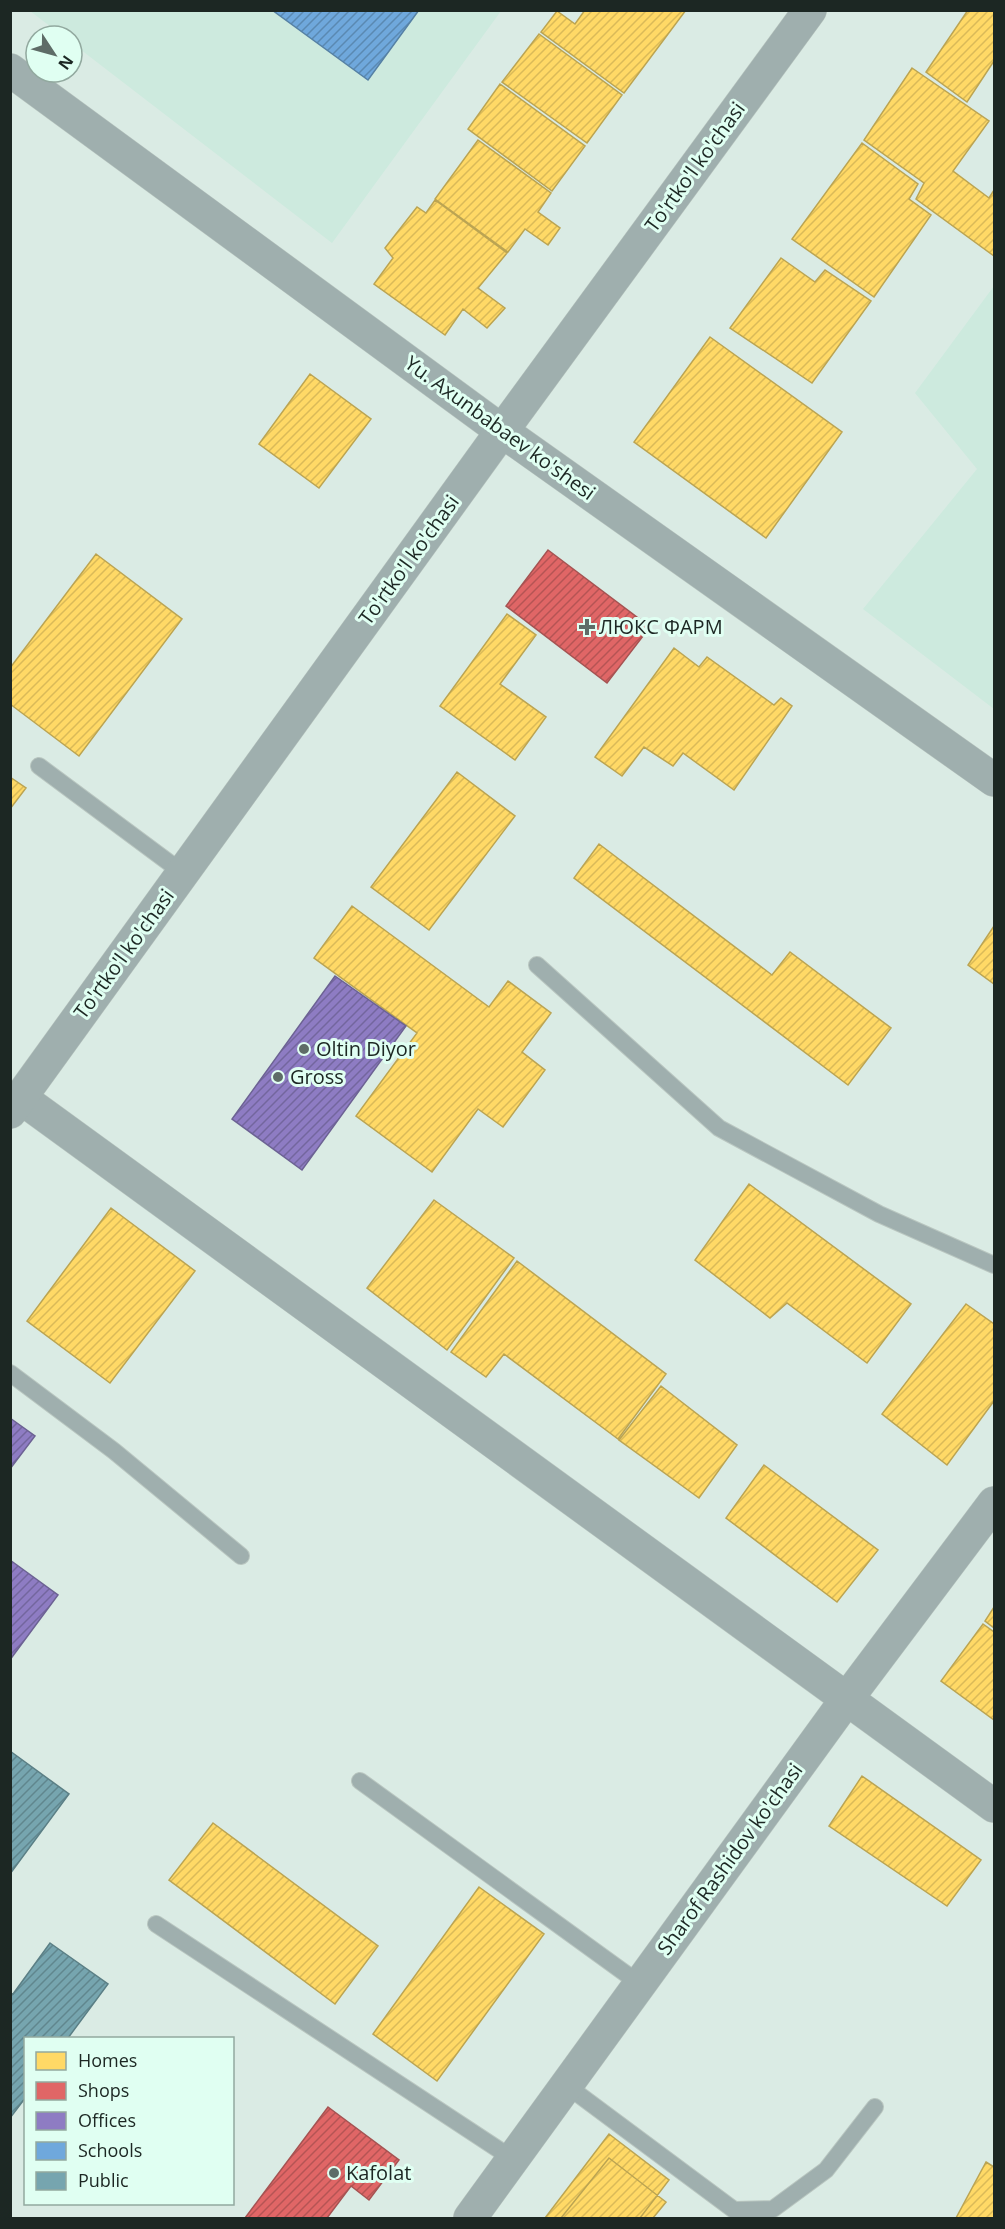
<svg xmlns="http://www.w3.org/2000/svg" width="1005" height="2229" viewBox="0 0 1005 2229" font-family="'Open Sans',sans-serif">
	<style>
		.built { fill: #cdeade }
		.homes { fill: url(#homes-hatch); stroke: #bba452; stroke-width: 1.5 }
		.shops { fill: url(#shops-hatch); stroke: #a55352; stroke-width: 1.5 }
		.offices { fill: url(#offices-hatch); stroke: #6c6293; stroke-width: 1.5 }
		.schools { fill: url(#schools-hatch); stroke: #5681a4; stroke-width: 1.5 }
		.public { fill: url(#public-hatch); stroke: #5b7f85; stroke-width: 1.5 }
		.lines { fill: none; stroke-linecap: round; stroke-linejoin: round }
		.service-casing { stroke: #b9c6c0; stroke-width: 18 }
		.minor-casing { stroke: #b9c6c0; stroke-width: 34 }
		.tertiary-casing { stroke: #b9c6c0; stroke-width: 34 }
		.service { stroke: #9fafae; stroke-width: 16 }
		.minor { stroke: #9fafae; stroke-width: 33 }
		.tertiary { stroke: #9fafae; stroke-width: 33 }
		.poi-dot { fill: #5e6c67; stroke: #e0fff2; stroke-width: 2 }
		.labels { text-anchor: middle; stroke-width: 6; stroke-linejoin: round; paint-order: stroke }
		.street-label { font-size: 20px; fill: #1c2723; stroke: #e0fff2 }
		.poi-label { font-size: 20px; fill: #1c2723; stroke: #e0fff2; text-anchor: start }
	</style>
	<defs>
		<pattern id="homes-hatch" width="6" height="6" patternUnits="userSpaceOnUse" patternTransform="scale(1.5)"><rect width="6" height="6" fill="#ffd966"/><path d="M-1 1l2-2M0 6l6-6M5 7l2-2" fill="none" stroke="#daba58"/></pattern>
		<pattern id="shops-hatch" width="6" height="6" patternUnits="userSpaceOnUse" patternTransform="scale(1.5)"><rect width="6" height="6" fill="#e06666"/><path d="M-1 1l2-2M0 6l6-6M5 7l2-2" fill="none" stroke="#b55454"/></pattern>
		<pattern id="offices-hatch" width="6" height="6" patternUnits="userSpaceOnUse" patternTransform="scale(1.5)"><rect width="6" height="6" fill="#8e7cc3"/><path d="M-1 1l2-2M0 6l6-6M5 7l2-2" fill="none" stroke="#73669e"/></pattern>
		<pattern id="schools-hatch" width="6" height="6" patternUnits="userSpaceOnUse" patternTransform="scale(1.5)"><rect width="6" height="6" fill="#6fa8dc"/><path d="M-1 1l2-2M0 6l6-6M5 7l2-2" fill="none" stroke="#5a89b2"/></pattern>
		<pattern id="public-hatch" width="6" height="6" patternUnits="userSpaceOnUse" patternTransform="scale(1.5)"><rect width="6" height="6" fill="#76a5af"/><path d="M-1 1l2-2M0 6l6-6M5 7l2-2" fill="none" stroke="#60868e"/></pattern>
	</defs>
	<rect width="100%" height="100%" fill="#daebe4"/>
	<path class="built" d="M30,11H501L332,243L72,43V36H63Z
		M994,286V709L863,609L977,469L915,393Z"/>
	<path class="homes" d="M585,10H686L624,93L541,32L557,11L575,24Z
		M968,10H994V61L967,102L926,72Z
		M539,34L622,95L587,143L502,82Z
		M912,68L989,121L953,171L989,198L994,190V256L916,199L924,183L864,140Z
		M500,84L585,146L552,191L468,129Z
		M478,140L551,193L538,212L560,228L548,245L525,229L508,252L435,199Z
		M862,143L918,184L909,199L931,215L874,297L792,239Z
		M435,200L507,253L478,288L505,308L487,328L463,309L445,335L374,284L393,258L385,248L417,207L426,213Z
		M781,258L815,282L825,270L871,301L812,383L730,328Z
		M710,337L842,432L766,538L634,442Z
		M310,374L371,419L319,488L259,444Z
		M96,554L182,619L79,756L10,704V668Z
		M507,614L536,635L500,684L546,717L515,760L440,706Z
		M674,648L699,667L707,657L774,705L781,698L792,706L734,790L683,753L673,766L644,747L622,776L595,757Z
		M457,772L515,816L429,930L371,887Z
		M10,777L26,788L10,809Z
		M599,844L772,975L790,952L891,1028L848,1085L574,878Z
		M352,906L489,1007L508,981L551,1013L522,1052L545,1070L503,1127L478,1109L432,1172L356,1116L417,1033L314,958Z
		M994,926V984L968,965Z
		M749,1184L911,1304L867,1363L787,1303L770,1318L695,1260Z
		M434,1200L514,1258L447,1350L367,1288Z
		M111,1208L195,1271L110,1383L27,1321Z
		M517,1261L666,1374L618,1439L504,1354L486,1377L451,1352Z
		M966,1304L994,1324V1401L947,1465L882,1414Z
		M661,1386L737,1445L699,1498L619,1440Z
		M764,1465L878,1550L837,1602L726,1518Z
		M994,1607V1628L985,1621Z
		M983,1624L994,1632V1720L941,1681Z
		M862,1776L981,1860L947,1906L829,1826Z
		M213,1823L378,1946L335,2004L169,1880Z
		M479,1887L544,1934L437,2081L373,2034Z
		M609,2134L669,2180L640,2218H545Z
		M609,2158L666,2202L653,2218H561Z
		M986,2162L994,2167V2218H956Z"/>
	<path class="shops" d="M548,550L650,627L607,683L506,606Z
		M328,2107L399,2160L369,2200L351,2186L327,2218H245Z"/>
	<path class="offices" d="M335,976L406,1026L302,1170L232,1119Z
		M10,1418L35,1436L10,1469Z
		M10,1560L58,1595L12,1657L10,1655Z"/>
	<path class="schools" d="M272,10H419L368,80Z"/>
	<path class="public" d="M10,1751L69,1794L10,1874Z
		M50,1943L108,1984L68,2038H26V2097L10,2118V1993L13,1994Z"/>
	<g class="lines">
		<defs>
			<path id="service" d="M39,766L183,873
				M537,965L719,1128L879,1214L994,1265
				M10,1373L114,1451L241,1556
				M360,1781L640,1984
				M156,1924L513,2159
				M566,2085L734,2210L773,2209L826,2170L875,2107"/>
			<path id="minor" d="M10,70L502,431L994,780
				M21,1098L994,1806
				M470,2218L846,1700L994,1503"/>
			<path id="tertiary" d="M10,1112L502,431L810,10"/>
		</defs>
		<use href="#service" class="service-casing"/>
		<use href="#minor" class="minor-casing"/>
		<use href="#tertiary" class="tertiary-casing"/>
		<use href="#service" class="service"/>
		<use href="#minor" class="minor"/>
		<use href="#tertiary" class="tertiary"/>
	</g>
	<g class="poi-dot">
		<path d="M584 618h6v6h6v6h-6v6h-6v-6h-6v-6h6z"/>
		<circle cx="304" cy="1049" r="6"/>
		<circle cx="278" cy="1077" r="6"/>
		<circle cx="334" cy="2173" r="6"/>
	</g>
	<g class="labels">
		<g class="street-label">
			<text transform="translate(695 167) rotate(-54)" y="7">To'rtko'l ko'chasi</text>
			<text transform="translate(500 428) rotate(36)" y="7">Yu. Axunbabaev ko'shesi</text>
			<text transform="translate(409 560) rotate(-54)" y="7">To'rtko'l ko'chasi</text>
			<text transform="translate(124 954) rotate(-54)" y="7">To'rtko'l ko'chasi</text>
			<text transform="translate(730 1859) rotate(-54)" y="7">Sharof Rashidov ko'chasi</text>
		</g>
		<g class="poi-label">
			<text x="599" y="634">ЛЮКС ФАРМ</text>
			<text x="316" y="1056">Oltin Diyor</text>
			<text x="290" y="1084">Gross</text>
			<text x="346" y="2180">Kafolat</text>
		</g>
	</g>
	<rect width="1005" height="2229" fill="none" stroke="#1c2723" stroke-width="24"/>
	<rect x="24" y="2037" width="210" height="168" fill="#e0fff2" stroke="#92a99f" stroke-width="1.5"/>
	<rect x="36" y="2052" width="30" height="18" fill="#ffd966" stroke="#92a99f" stroke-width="1.5"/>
	<text x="78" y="2067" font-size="18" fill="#1c2723">Homes</text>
	<rect x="36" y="2082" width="30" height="18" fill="#e06666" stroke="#92a99f" stroke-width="1.5"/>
	<text x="78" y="2097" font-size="18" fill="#1c2723">Shops</text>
	<rect x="36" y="2112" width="30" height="18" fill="#8e7cc3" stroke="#92a99f" stroke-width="1.5"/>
	<text x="78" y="2127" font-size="18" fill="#1c2723">Offices</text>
	<rect x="36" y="2142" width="30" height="18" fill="#6fa8dc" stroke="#92a99f" stroke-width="1.5"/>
	<text x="78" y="2157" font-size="18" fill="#1c2723">Schools</text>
	<rect x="36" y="2172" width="30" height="18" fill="#76a5af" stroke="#92a99f" stroke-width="1.5"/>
	<text x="78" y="2187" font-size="18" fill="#1c2723">Public</text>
	<g transform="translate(54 54) rotate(126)"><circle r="28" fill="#e0fff2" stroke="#92a99f" stroke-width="1.5"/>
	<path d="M0-4.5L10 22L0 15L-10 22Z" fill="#5e6c67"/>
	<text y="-9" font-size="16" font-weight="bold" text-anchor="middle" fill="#1c2723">N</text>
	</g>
</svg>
